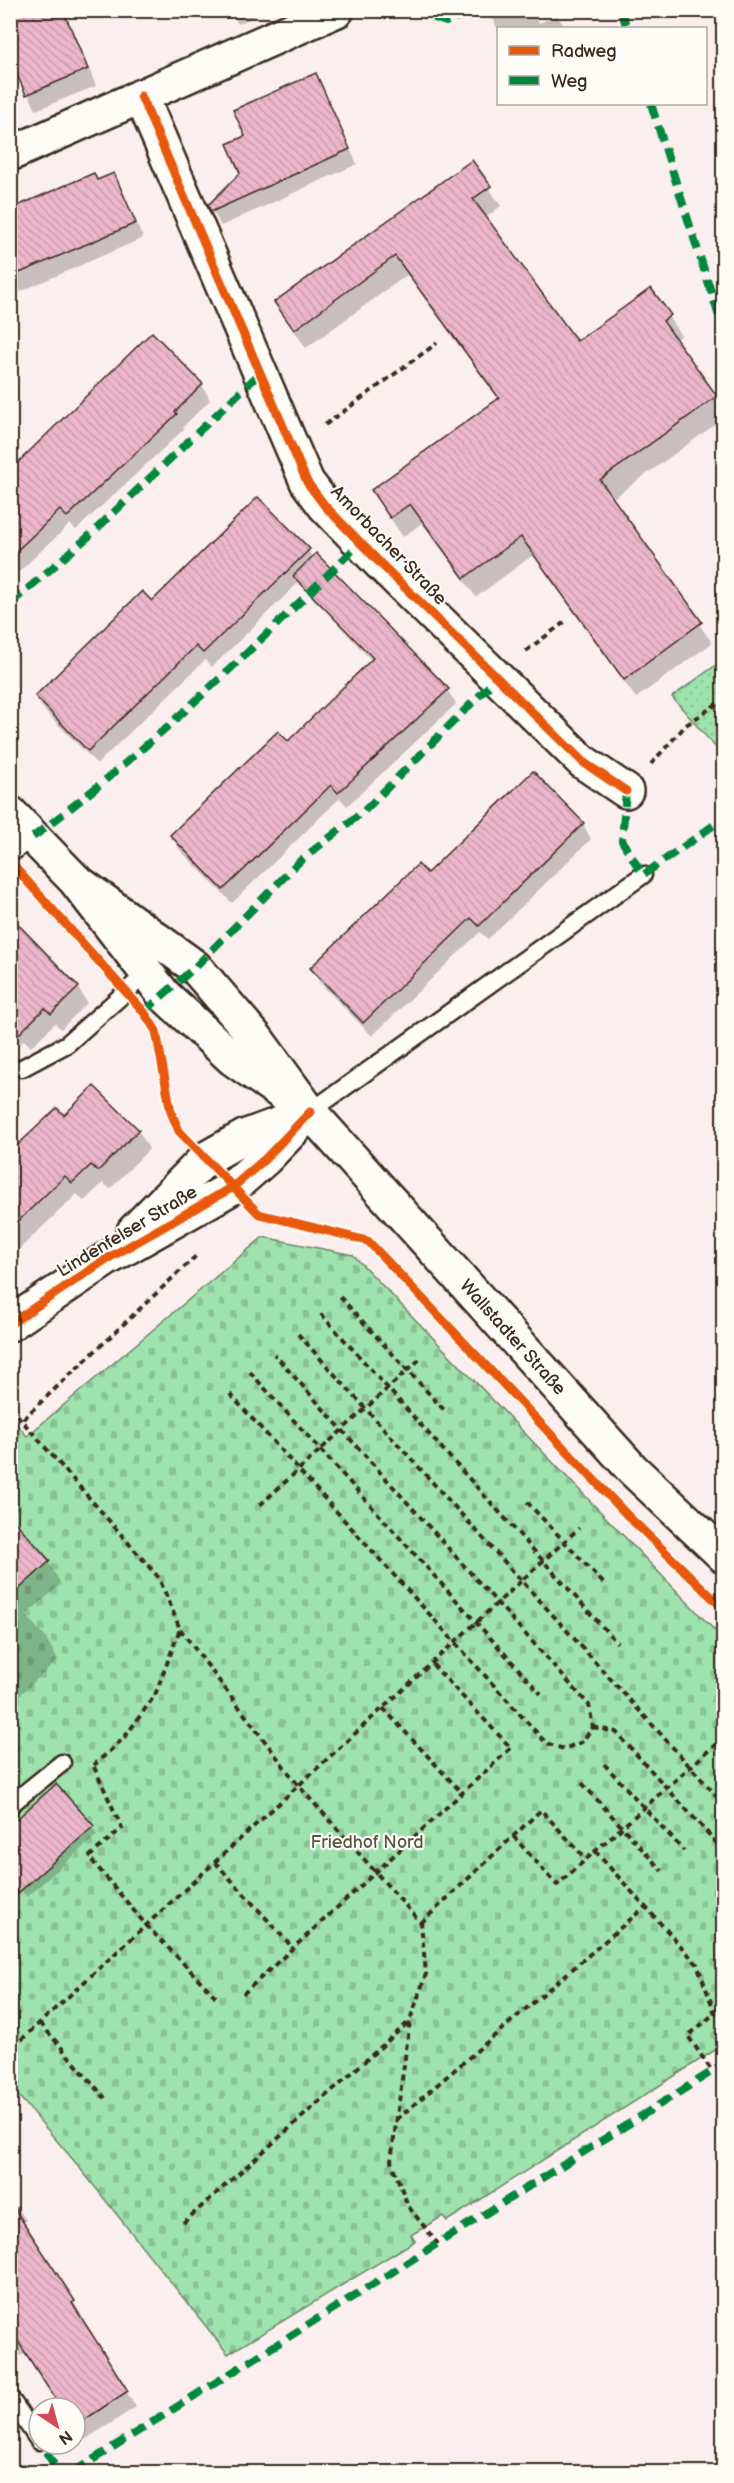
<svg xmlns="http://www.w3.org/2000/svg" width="734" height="2483" viewBox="0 0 734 2483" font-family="'Balsamiq Sans',sans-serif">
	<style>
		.cemetery { fill: url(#cemetery-stones); stroke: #6c8666; stroke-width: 1.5 }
		.park { fill: url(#park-dots); stroke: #6c8666; stroke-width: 1.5 }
		.shadow { fill: #0003; fill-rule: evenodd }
		.building { fill: url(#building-back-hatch); stroke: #3b2a1e; stroke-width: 1.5 }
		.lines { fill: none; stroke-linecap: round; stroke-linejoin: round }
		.service-casing { stroke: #3b2a1e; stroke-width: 21 }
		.minor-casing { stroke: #3b2a1e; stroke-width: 38 }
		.secondary-casing { stroke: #3b2a1e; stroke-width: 38 }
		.path { stroke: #3b2a1e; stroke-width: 4; stroke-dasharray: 6 4.5; stroke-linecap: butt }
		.service { stroke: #fdfcf7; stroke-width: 16 }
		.minor { stroke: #fdfcf7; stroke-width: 33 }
		.secondary { stroke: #fdfcf7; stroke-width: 33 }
		.quiet { stroke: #00873e; stroke-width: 8; stroke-dasharray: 15 8; stroke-linecap: butt }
		.cycleway-casing { stroke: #fdfcf7; stroke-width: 13 }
		.cycleway { stroke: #e8590c; stroke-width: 9 }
		.labels { text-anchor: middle; stroke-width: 4.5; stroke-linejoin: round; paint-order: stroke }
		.street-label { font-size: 18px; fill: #3b2a1e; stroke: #fdfcf7 }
		.park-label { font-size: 18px; fill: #545842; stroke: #fdfcf7 }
	</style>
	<defs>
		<pattern id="cemetery-stones" width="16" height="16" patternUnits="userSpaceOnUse" patternTransform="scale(1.5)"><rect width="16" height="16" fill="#9ee2ad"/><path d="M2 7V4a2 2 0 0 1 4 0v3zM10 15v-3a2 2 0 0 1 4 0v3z" fill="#89c294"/></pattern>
		<pattern id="park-dots" width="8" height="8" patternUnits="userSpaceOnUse" patternTransform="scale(1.5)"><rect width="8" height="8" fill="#9ee2ad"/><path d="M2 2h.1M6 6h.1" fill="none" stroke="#89c294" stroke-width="1.8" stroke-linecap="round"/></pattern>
		<pattern id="building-back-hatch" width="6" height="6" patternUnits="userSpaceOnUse" patternTransform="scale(1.5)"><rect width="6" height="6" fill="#ecb5cb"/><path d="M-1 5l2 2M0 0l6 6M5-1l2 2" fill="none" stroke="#cb9cae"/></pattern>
	</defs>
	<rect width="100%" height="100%" fill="#faeeee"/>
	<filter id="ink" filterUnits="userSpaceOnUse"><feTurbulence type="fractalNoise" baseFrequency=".0167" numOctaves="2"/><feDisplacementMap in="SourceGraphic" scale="12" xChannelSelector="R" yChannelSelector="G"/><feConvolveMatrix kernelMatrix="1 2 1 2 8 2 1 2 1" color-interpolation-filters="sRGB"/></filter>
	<g filter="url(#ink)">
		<path class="cemetery" d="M263,1237L353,1255L723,1639V2045L447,2221L443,2216L411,2235L415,2241L228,2354L75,2162L11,2087L10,1417L27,1436Z"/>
		<path class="park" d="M723,660V756L672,697Z"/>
		<path class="shadow" d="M10,10H64L96,86L36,110L10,55Z
			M230,10H269L238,24Z
			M490,10H533L539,23L557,15L565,28L498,30Z
			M315,75L357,164L221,226L213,211L242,173L247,137Z
			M471,162L501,206L485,218L577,343L651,290L681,336L674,340L724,411V418L612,499L712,643L636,698L533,555L476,597L422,523L403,537L372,491L499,400L407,275L306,348L276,303Z
			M114,175L143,238L10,296V211Z
			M202,385L210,400L183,427L184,429L76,530L70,524L10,580V461L16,467Z
			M308,550L313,558L447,690L456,704L347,806L340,798L232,903L180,850L172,836L288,743L372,661L299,582L212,667L205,660L97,764L45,711L36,697L152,603ZM305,586L379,662L377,664L303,588Z
			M533,773L583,824L591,839L488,939L480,932L372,1036L320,983L312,969L427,876Z
			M10,934L78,987L87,1003L61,1029L55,1023L31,1047L24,1040L10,1053Z
			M64,1117L138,1130L149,1149L110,1189L103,1183L84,1201L77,1194L10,1258V1154Z
			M10,1518L48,1562L61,1584L26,1615L46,1638L58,1660L10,1704Z
			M92,1827L97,1835L27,1897L10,1878Z
			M10,2197L26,2220L23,2224L73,2301L82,2317L80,2318L136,2407L83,2441L75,2428V2408H62L26,2352L21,2356L10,2339Z
			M10,2460L12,2462L18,2472H10Z"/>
		<path class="building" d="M10,10H63L88,69L26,95L10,58Z
			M316,73L350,149L211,212L208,205L240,173L227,144L245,136L233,110Z
			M472,160L491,186L473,199L577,341L651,288L671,315L663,321L717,396L600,480L702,622L624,680L521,537L464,578L410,504L390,518L371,490L499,398L395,256L294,330L274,302Z
			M94,173L97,180L114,173L136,223L10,277V209Z
			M152,332L203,384L175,412L177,414L67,517L60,510L10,557V470Z
			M258,497L310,549L203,653L196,646L88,751L35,696L142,591L152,601Z
			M316,553L449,689L338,793L331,785L223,890L170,835L278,731L288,741L373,658L293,576Z
			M533,771L584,823L479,926L471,918L363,1023L310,968L418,864L427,873Z
			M10,916L79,987L51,1014L45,1008L10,1043Z
			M94,1086L139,1130L98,1171L91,1165L72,1183L65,1176L10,1229V1152L57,1108L64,1115Z
			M10,1516L50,1561L10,1597Z
			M56,1784L94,1826L10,1900V1825Z
			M10,2202L75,2301L72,2303L128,2391L75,2426V2408H61L10,2329Z"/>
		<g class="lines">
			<defs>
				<path id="service" d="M10,854L33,837
					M22,1068L67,1044L146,974
					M310,1112L643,875
					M10,1805L62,1763
					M10,2398L39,2441"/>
				<path id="minor" d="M141,96L307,482L325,506L381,564L583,762L626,791
					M10,154L337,10
					M134,1231L205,1159L244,1137L301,1116
					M10,1324L105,1260L233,1187L265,1159L310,1112"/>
				<path id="secondary" d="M10,813L75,880L164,995L233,1059L289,1098
					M75,880L195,967L256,1038L310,1112L632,1469L724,1556"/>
			</defs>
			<use href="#service" class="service-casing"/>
			<use href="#minor" class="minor-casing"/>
			<use href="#secondary" class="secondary-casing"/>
			<path class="path" d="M325,425L437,343
				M526,651L566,621
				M651,764L686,725L724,699
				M340,1297L446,1412
				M321,1314L617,1643
				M298,1334L724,1804
				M250,1372L541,1694
				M230,1394L546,1743L564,1749L582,1742L593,1727L589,1705L274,1354
				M10,1407L159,1578L180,1629L155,1695L125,1737L94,1765
				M23,1419L197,1255
				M527,1502L605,1585
				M260,1505L421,1358
				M180,1629L298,1785L421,1923L426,1974L410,2020L391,2161L408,2206L438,2244
				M383,1708L462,1793
				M593,1727L616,1732L724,1851
				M604,1764L684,1851
				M94,1767L122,1828L89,1857L146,1925L216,1997
				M582,1783L662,1871
				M513,1836L557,1885L724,1737
				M595,1851L697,1964L715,2013L688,2036L712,2071
				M215,1862L293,1948
				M421,1923L541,1810L586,1859
				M243,1994L511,1748L432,1664
				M40,2023L105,2098
				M21,2040L579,1528
				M396,2120L646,1906
				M183,2223L410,2021"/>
			<use href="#service" class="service"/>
			<use href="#minor" class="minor"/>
			<use href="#secondary" class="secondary"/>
			<path class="quiet" d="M412,10L446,22L475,10
				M621,10L627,28
				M651,104L724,332
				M10,604L88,537L259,374
				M626,791L622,841L643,875L724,818
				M33,837C151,749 256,645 361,542
				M144,1012L195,967L301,860L364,811L497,678
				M46,2452L59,2472
				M73,2472L724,2064"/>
			<defs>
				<path id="cycleway" d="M141,96L307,482L325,506L381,564L583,762L626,791
					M10,862L144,1012L156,1031L171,1112L179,1131L259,1214L368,1241L629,1517L724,1609
					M10,1324L105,1260L233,1187L265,1159L310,1112"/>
			</defs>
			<use href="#cycleway" class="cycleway-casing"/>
			<use href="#cycleway" class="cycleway"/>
		</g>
	</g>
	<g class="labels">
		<g class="street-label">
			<text transform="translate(389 545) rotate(46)" y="6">Amorbacher Straße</text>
			<text transform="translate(127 1231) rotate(-31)" y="6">Lindenfelser Straße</text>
			<text transform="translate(513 1337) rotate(48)" y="6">Wallstadter Straße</text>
		</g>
		<g class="park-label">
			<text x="367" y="1848">Friedhof Nord</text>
		</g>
	</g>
	<rect width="734" height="2483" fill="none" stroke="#fdfcf7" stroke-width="36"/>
	<rect x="18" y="18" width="698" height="2447" fill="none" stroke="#3b2a1e" stroke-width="2" filter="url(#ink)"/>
	<rect x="497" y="27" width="210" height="78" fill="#fdfcf7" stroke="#afa8a0" stroke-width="1.5"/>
	<rect x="509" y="46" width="30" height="9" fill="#e8590c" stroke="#afa8a0" stroke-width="1.5"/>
	<text x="551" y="57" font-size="18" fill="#3b2a1e">Radweg</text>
	<rect x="509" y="76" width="30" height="9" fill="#00873e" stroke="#afa8a0" stroke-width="1.5"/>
	<text x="551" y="87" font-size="18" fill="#3b2a1e">Weg</text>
	<g transform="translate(57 2426) rotate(144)"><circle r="28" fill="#fdfcf7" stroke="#afa8a0" stroke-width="1.5"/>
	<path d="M0-4.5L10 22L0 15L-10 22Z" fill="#d1495b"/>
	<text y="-9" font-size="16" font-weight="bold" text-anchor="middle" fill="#3b2a1e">N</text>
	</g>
</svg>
